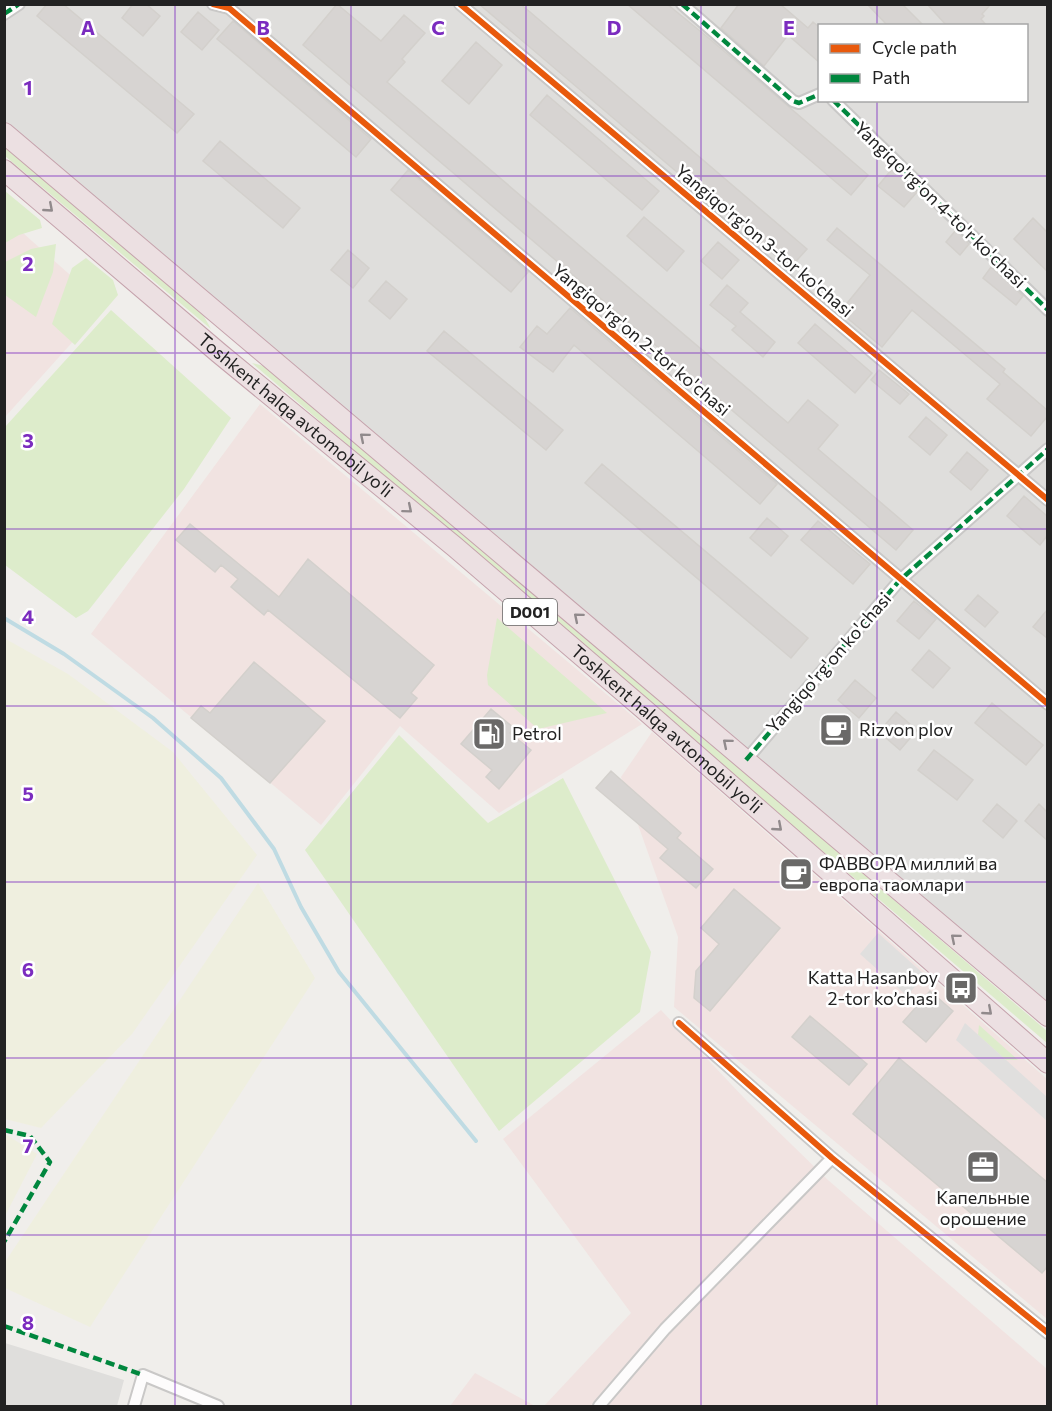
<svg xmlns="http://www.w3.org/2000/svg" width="1052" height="1411" viewBox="0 0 1052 1411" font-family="Commissioner,sans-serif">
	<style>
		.residential { fill: #dfdedc; fill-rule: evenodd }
		.commercial { fill: #f1e3e1 }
		.farmland { fill: #efefdf }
		.grass { fill: #ddeccb }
		.parking { fill: #e0dfde }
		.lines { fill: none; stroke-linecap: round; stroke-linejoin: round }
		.stream { stroke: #bfdbe3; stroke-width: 4 }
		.building { fill: #d7d4d2; stroke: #d3d0cc; stroke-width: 1.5 }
		.street-casing { stroke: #c9c8c7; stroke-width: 14 }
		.highway-casing { stroke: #c5a2ac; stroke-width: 22 }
		.street { stroke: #fdfcfc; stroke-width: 10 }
		.highway { stroke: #ece0e2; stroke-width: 20 }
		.quiet { stroke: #00873e; stroke-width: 4.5; stroke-dasharray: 9 4.5; stroke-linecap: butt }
		.cycleway-casing { stroke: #fff; stroke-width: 10 }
		.cycleway { stroke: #e8590c; stroke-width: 6 }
		.oneway { stroke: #918a8c }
		.grid { fill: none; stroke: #7b2cbf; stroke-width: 1.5; stroke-opacity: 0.55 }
		.labels { text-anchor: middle; stroke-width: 5; stroke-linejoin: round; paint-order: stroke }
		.shield { fill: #fff; stroke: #646464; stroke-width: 1.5 }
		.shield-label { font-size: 16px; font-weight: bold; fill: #222 }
		.street-label { font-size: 18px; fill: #222; stroke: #fff }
		.poi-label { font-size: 18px; fill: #222; stroke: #fff; text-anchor: start }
		.grid-label { font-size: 20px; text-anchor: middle; font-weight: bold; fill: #7b2cbf; stroke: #fff; stroke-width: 5; stroke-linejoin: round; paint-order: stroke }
	</style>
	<rect width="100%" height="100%" fill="#f0eeeb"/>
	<path class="residential" d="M5,5H1047V1008L5,133ZM820,26H1026V100H820Z
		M5,1343L124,1380L117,1406H5Z"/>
	<path class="commercial" d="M5,217L105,306L5,417Z
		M260,404L642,724L499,813L400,726L321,825L91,634Z
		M652,732L1047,1079V1319L674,1007L678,937L621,777Z
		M661,1010L747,1101L828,1180L1047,1369V1406H544L631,1313L503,1139Z
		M475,1373L535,1406H450Z"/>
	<path class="farmland" d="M4,638L68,674L173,752L257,855L132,1034L41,1128L5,1119Z
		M258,883L315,978L90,1327L5,1288V1262Z
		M5,1134L37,1154L5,1216L4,1134Z"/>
	<path class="grass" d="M4,143L196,302L211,329L5,156Z
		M5,191L40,220L42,228L19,235L5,243Z
		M56,244L53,272L36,317L5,295V262L31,249Z
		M86,258L113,280L118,295L75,345L52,324L72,268Z
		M111,310L231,418L184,489L88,611L76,618L5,565V427Z
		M252,363L272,368L1047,1031V1043Z
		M497,618L607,713L538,729L488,685L487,675Z
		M399,735L488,823L563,778L651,952L640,1012L499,1131L305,850Z
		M979,1025L1018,1060H1006L978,1035Z"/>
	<path class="parking" d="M878,933L925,975L907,996L860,954Z
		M965,1023L1047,1097V1121L956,1040Z"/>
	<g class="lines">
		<path class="stream" d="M4,618L64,654L153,718L221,778L274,849L301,907L339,972L476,1141"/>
	</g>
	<path class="building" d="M47,4H63L194,114L177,133L37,16Z
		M133,4H146L160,16L143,36L122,18Z
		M337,4L381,41L404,15L425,33L402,59L405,62L387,82L788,423L808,400L838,425L818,449L913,530L896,550L303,45Z
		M479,4H520L530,12L807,249L790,268Z
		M627,4H667L711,40L868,175L851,195Z
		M739,4H780L808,28L813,22L819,27V62L788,35L764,66L721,28Z
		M867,4H902L924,26H888Z
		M927,4H991L982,14L984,16L981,19L987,26H947Z
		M198,12L219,30L202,50L181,32Z
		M233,21L371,139L356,157L217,39Z
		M476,42L502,65L469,104L442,81Z
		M547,95L659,191L642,210L530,115Z
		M220,141L300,208L283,228L203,161Z
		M892,169L917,192L904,207L878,186Z
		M408,170L528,272L511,292L391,190Z
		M644,217L684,251L667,271L627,236Z
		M1033,218L1047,232V271L1014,239Z
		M837,228L1005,369L1003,372L1047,410V417L1031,436L987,399L1000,384L912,310L882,347L840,312L870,275L827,240Z
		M956,230L969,244L960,255L946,242Z
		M718,242L739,260L722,279L701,261Z
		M348,250L369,268L353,288L331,270Z
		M991,267L1023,296L1016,305L983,278Z
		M386,281L407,299L390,319L369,301Z
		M727,285L748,303L740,312L775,342L763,357L732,330L736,326L710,305Z
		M570,308L777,484L760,504L574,345L553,372L520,347L537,326L547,334Z
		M815,324L872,373L855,393L798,343Z
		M444,331L563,430L546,450L427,351Z
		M879,370L909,394L900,404L871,380Z
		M926,417L947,435L930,455L909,437Z
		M967,452L988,470L971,490L950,472Z
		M602,464L808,638L791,658L585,483Z
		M1024,496L1047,516V536L1040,545L1007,516Z
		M767,518L788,536L771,556L750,538Z
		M818,521L870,564L853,584L801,540Z
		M190,524L279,597L308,559L434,665L411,693L417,698L400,718L268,610L264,615L231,587L238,579L221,565L215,572L176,540Z
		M978,595L998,612L985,627L965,610Z
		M914,601L936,619L919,639L897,621Z
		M1047,610V638L1033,627Z
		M929,650L950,668L933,688L912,670Z
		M254,662L325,721L270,783L191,718L201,706L210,713Z
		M855,680L876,698L859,718L838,700Z
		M992,703L1043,745L1026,765L975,723Z
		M491,709L514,728L510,733L531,750L499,789L486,777L492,770L461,744Z
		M896,712L917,730L900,750L879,732Z
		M934,750L973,780L957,800L918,770Z
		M611,771L681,833L677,838L713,869L696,888L660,858L668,849L596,788Z
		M997,804L1017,821L1003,838L983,821Z
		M1039,804L1047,812V840L1025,821Z
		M734,889L780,928L710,1011L694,998L696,971L719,944L701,928Z
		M930,991L953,1011L926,1042L903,1022Z
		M810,1016L867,1064L849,1085L792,1037Z
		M899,1058L1047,1182V1267L1042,1273L853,1114Z"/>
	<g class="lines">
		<defs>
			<path id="street" d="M213,4L229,8L1048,704
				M460,4L1048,500
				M682,4L793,101L799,103L820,94
				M4,14L19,4
				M833,100L1048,310
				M746,760L900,580L1048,449
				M679,1023L832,1158L1048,1333
				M134,1406L143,1375L218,1406
				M599,1406L665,1329L832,1158"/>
			<g id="highway">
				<path d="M4,133L1048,1016"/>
				<path id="s1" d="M4,170L219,353L455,547L646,711L1048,1063"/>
			</g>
		</defs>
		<use href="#street" class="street-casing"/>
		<use href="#highway" class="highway-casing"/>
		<use href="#street" class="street"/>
		<use href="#highway" class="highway"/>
		<path class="quiet" d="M682,4L793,101L799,103L820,94
			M4,14L19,4
			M833,100L1048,310
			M746,760L900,580L1048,449
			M4,1130L30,1136L50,1162L4,1242
			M4,1326L143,1375"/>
		<defs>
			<path id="cycleway" d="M213,4L229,8L1048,704
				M460,4L1048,500
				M679,1023L832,1158L1048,1333"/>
		</defs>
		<use href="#cycleway" class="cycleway-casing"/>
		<use href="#cycleway" class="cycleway"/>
	</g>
	<defs><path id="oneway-chevron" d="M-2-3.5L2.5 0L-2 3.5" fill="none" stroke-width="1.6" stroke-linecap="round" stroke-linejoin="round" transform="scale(1.5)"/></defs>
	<g class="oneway">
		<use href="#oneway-chevron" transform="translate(49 208) rotate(41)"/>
		<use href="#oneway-chevron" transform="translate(364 437) rotate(-140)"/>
		<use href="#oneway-chevron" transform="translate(408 509) rotate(40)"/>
		<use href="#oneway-chevron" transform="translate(578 617) rotate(-140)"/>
		<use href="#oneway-chevron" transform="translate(727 743) rotate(-140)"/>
		<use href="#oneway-chevron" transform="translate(778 827) rotate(41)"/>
		<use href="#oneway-chevron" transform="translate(955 938) rotate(-140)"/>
		<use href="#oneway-chevron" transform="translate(988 1011) rotate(41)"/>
	</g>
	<path class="grid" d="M175,4V1406M351,4V1406M526,4V1406M701,4V1406M877,4V26M877,100V1406M4,176H1048M4,353H1048M4,529H1048M4,706H1048M4,882H1048M4,1058H1048M4,1235H1048"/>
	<defs>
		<symbol id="cafe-square" viewBox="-11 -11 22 22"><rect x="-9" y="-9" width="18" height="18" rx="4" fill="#6a6968" stroke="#fff"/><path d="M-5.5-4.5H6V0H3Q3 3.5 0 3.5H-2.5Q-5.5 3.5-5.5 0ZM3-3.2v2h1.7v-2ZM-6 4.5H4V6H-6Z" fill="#fff"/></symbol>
		<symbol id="fuel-square" viewBox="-11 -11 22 22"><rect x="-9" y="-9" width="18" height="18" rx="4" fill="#6a6968" stroke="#fff"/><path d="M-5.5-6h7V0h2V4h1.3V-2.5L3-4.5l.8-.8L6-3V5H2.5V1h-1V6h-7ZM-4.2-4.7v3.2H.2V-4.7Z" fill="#fff"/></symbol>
		<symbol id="bus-square" viewBox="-11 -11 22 22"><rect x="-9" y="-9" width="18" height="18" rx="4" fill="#6a6968" stroke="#fff"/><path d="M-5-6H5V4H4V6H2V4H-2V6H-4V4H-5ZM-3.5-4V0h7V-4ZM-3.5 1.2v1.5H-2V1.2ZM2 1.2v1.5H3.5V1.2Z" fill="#fff"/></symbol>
		<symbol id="office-square" viewBox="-11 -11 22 22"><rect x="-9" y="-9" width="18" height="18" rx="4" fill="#6a6968" stroke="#fff"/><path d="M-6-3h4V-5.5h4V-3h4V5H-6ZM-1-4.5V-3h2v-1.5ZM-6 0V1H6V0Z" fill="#fff"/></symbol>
	</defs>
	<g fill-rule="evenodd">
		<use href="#cafe-square" x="817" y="711" width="38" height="38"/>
		<use href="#fuel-square" x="470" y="715" width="38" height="38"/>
		<use href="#cafe-square" x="777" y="855" width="38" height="38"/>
		<use href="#bus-square" x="942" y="969" width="38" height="38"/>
		<use href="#office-square" x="964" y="1148" width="38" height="38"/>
	</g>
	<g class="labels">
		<rect class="shield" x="503" y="599" width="54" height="26" rx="4.5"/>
		<g class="shield-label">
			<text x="530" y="618">D001</text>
		</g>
		<g class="street-label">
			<text transform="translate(940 205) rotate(44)" y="6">Yangiqo'rg'on 4-to'r ko'chasi</text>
			<text transform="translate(764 241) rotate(40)" y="6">Yangiqo'rg'on 3-tor ko'chasi</text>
			<text transform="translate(641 340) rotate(40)" y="6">Yangiqo'rg'on 2-tor ko'chasi</text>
			<text dy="6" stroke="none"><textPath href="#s1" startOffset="381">Toshkent halqa avtomobil yo'li</textPath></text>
			<text transform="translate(829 663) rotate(-49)" y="6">Yangiqo'rg'on ko'chasi</text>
			<text dy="6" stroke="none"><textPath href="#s1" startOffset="867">Toshkent halqa avtomobil yo'li</textPath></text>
		</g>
		<g class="poi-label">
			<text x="859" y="736">Rizvon plov</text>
			<text x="512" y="740">Petrol</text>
			<text x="819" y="870">ФАВВОРА миллий ва<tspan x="819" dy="21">европа таомлари</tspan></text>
			<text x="938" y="984" text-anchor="end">Katta Hasanboy<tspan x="938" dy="21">2-tor ko’chasi</tspan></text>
			<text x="983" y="1204" text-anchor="middle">Капельные<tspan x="983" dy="21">орошение</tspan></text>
		</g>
	</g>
	<g class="grid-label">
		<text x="88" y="35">A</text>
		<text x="263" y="35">B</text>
		<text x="438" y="35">C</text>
		<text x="614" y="35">D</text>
		<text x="789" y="35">E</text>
		<text x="28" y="95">1</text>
		<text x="28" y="271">2</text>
		<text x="28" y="448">3</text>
		<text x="28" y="624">4</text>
		<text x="28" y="801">5</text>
		<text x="28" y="977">6</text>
		<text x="28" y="1153">7</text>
		<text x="28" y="1330">8</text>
	</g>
	<rect width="1052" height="1411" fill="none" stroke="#222222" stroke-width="12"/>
	<rect x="818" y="24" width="210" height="78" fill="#ffffff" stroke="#a7a7a7" stroke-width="1.5"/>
	<rect x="830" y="44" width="30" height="9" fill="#e8590c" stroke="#a7a7a7" stroke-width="1.5"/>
	<text x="872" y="54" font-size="18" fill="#222222">Cycle path</text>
	<rect x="830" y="74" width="30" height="9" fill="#00873e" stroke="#a7a7a7" stroke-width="1.5"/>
	<text x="872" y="84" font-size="18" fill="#222222">Path</text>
</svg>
